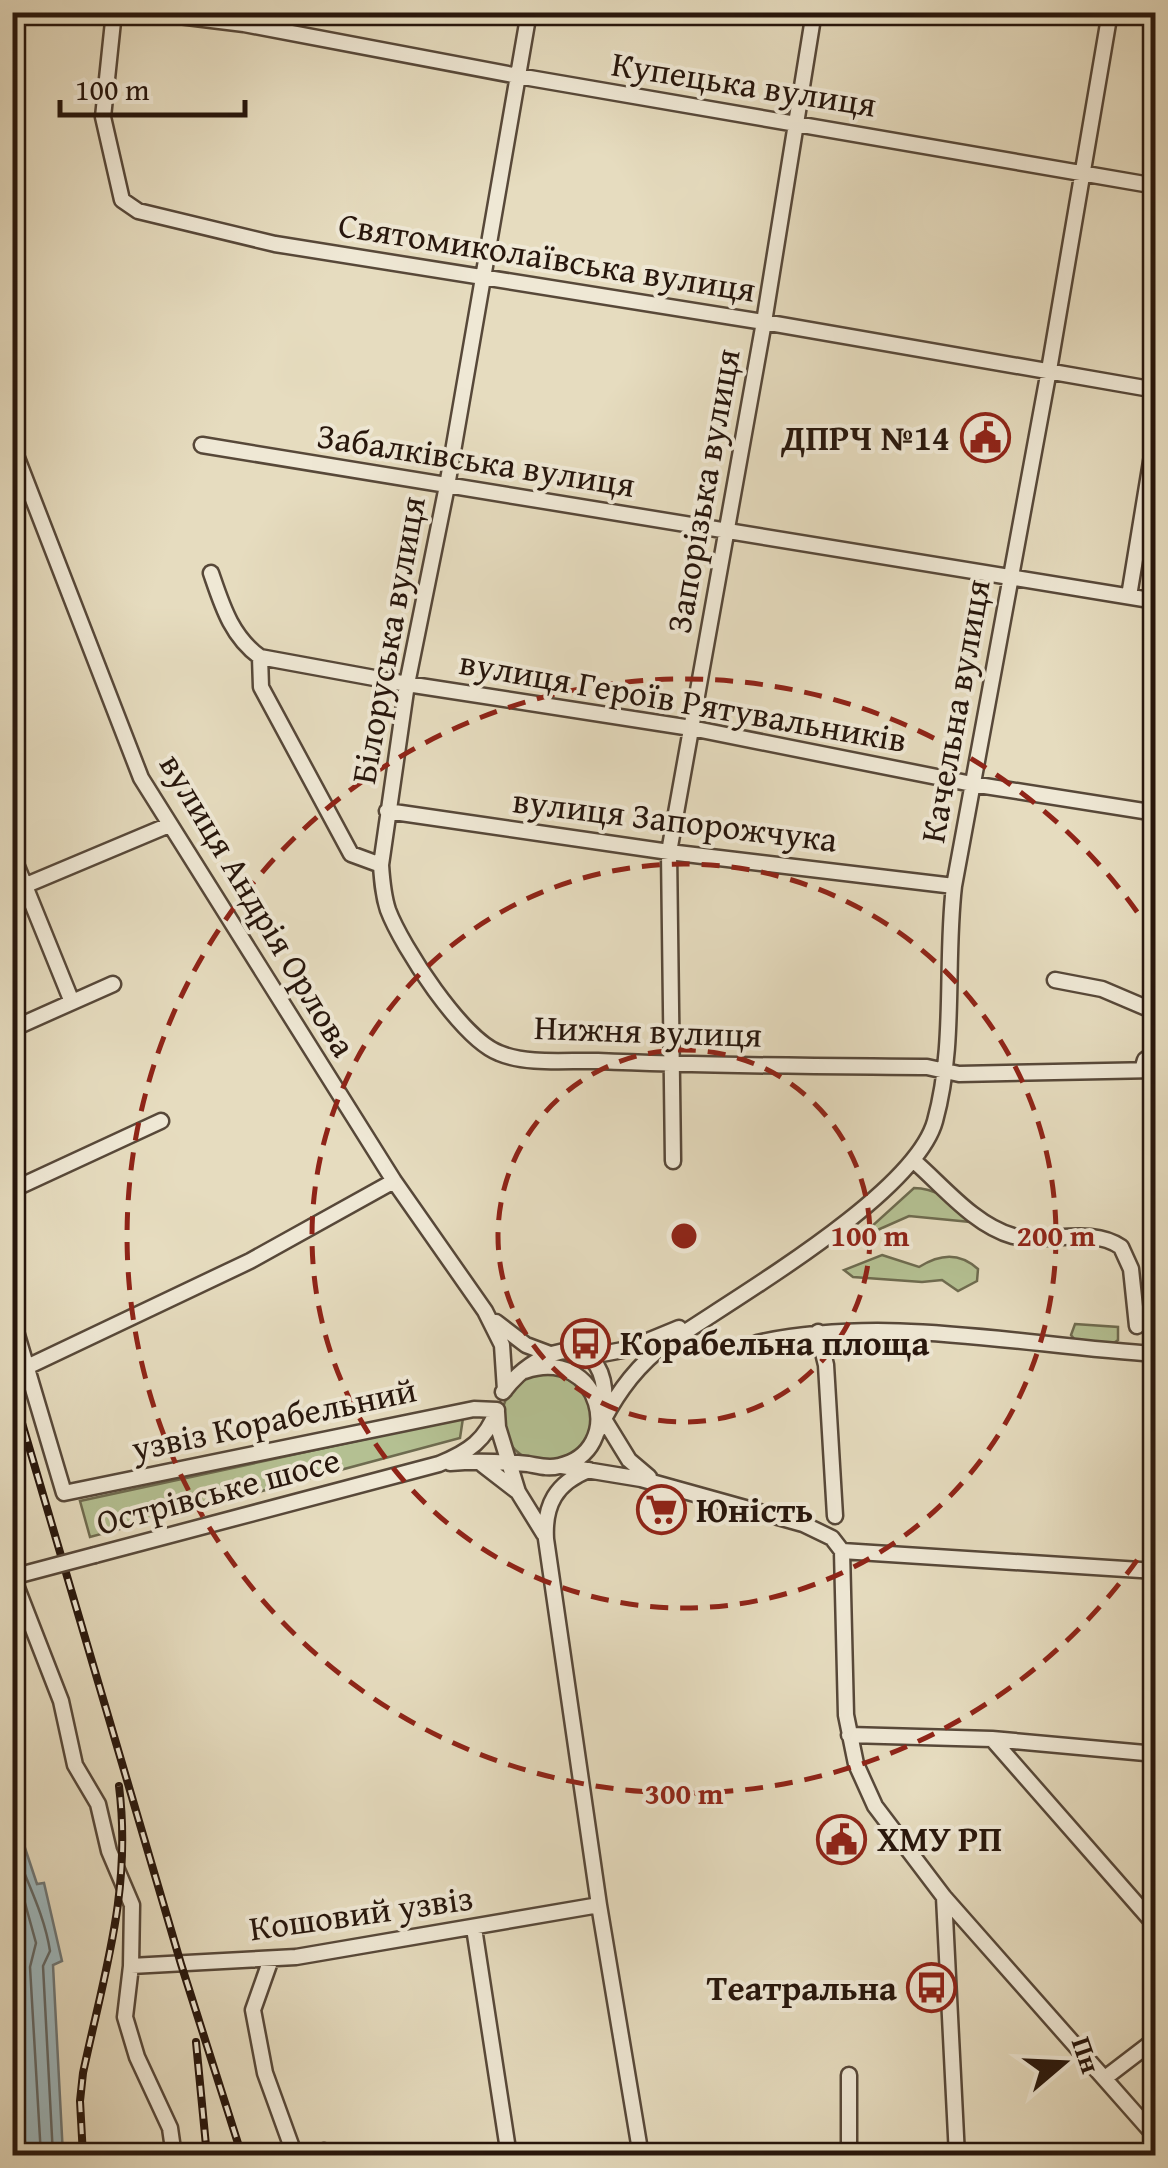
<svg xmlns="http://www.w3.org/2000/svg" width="1168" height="2168" viewBox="0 0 1168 2168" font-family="'Gentium Book Plus',serif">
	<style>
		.green { fill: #b4c092; stroke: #6e6b4f; stroke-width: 2.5 }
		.water { fill: #9db8be; stroke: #6e7777; stroke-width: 2.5 }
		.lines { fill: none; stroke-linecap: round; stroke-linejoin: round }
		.shore { stroke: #626765; stroke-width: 2.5 }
		.minor-casing { stroke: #574839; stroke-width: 19 }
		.minor { stroke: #efe8d5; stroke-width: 14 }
		.rail-casing { stroke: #27160c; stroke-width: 8 }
		.rail { stroke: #efe8d5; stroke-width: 4; stroke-dasharray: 11; stroke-linecap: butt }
		.minor-bridge-casing { stroke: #574839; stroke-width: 19; stroke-linecap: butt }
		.minor-bridge { stroke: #efe8d5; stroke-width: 14 }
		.ring { fill: none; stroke: #8f2418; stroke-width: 5; stroke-dasharray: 18 12 }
		.labels { text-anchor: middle; stroke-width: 8; stroke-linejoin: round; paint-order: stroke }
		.street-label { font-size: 35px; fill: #27160c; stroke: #efe8d5 }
		.poi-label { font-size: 35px; font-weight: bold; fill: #27160c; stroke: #efe8d5; text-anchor: start }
		.centre { fill: #8f2418; stroke: #efe8d5; stroke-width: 5 }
		.ring-label { font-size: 30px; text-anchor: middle; font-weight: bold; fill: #8f2418; stroke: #efe8d5; stroke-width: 8; stroke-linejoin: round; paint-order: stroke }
	</style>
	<rect width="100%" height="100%" fill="#e6dcbf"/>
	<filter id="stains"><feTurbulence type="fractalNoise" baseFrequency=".002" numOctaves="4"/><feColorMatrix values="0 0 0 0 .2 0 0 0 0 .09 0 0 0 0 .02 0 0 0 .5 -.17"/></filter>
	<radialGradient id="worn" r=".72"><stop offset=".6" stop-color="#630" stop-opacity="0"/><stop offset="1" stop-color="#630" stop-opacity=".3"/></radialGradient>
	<path class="green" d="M914,1188C940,1188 960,1208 981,1223L909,1216L873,1232L871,1227Z
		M882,1255L919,1267C940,1254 959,1252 978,1269L977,1281L958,1291L942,1280L922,1282L853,1277L844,1270Z
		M1075,1324L1118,1327V1340L1114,1343L1075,1340L1071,1335Z
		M502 1418a45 45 0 1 1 90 0a45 45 0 1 1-90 0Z
		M463,1418L460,1438L90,1537L80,1501Z"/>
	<path class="water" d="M12,1809L37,1884L44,1883L62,1961L53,1965L63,2155H13Z"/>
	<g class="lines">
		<path class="shore" d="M12,1841C25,1879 44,1912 50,1951L43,1966L53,2156
			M12,1882L25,1903L36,1943L30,1967L41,2156
			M12,1917L20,1946L15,1965L16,2025L26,2156"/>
		<defs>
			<path id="minor" d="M114,12L103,117L122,200L138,211L275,244L764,322L1156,390
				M146,12L244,24L518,76L1156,186
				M12,445L141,778L394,1181L485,1311L502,1345L505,1390
				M202,445L1156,601
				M211,573C222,605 231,636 260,657L407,684L691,728L972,784L1156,813
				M1129,596L1156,431
				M260,657L261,687L351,854L381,865C382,880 383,895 388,910C402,947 462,1039 499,1053C527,1065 568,1060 598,1061C707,1066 817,1066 927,1067L959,1074L1156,1070
				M387,811L669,852L954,886
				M12,854L72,1002
				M381,865L407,684L447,486L529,12
				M12,891L169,825
				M1055,980L1102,989L1156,1012
				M12,1029L113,984
				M1142,1070L1145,1060L1156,1052
				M673,1161L669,852L764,322L814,12
				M914,1161C943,1186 974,1225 1013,1236C1047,1244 1091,1226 1121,1247L1131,1269L1137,1326
				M12,1190L161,1121
				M12,1318L64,1493L474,1409L497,1410
				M496,1322L526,1345L550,1354
				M818,1332L826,1365L835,1516
				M757,1343C889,1314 1023,1346 1156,1354
				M586,1357L628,1349L679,1328
				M27,1367L250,1261L394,1181
				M503,1392C541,1341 612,1327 604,1412
				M497,1412L498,1427L518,1492
				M602,1416L629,1460L649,1477
				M597,1432C613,1400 630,1374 657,1351C725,1303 914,1197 935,1121C956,1045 945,963 954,886L1049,370L1110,12
				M450,1463C475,1461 504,1462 528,1464C539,1466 548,1469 559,1466C627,1451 601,1345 525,1371
				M483,1465L518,1492L544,1534
				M562,1466L641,1479L803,1524L832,1538L842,1551
				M589,1470C556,1483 544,1505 546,1539L599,1905L641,2156
				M842,1551L846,1715L856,1764L875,1806L944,1897L1156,2137
				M842,1551L1156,1571
				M95,1555L439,1464C469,1452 486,1440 497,1410
				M12,1575L61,1701L75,1765L98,1804L109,1851L132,1905L131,1966L125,2017L137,2057L170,2128L174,2156
				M849,1735L992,1739L1156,1754
				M992,1739L1156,1926
				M944,1897L957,2156
				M474,1928L509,2156
				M271,1959L253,2010L265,2073L295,2156
				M131,1966L296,1957L599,1905
				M849,2075V2156
				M1105,2078L1156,2039
				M312,2156L324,2151"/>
		</defs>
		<use href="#minor" class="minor-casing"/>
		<use href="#minor" class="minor"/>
		<defs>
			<path id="rail" d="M12,1389L181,1964L242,2156
				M196,2042L207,2156
				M83,2156L80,2101L83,2073C104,1974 132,1890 119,1786"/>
		</defs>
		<use href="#rail" class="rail-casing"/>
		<use href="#rail" class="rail"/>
		<defs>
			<path id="minor-bridge" d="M12,1577L95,1555"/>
		</defs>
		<use href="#minor-bridge" class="minor-bridge-casing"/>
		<use href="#minor-bridge" class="minor-bridge"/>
	</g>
	<g class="ring">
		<circle cx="684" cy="1236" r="186"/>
		<circle cx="684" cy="1236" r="372"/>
		<path d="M1154 1535A557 557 0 1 1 1154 937"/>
	</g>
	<defs>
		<symbol id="civic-ring" viewBox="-11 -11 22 22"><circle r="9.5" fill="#efe8d5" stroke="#8f2418" stroke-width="1.5"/><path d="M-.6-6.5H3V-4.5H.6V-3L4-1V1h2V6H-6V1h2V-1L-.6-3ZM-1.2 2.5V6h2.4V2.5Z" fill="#8f2418"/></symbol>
		<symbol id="bus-ring" viewBox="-11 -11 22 22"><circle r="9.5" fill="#efe8d5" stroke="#8f2418" stroke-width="1.5"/><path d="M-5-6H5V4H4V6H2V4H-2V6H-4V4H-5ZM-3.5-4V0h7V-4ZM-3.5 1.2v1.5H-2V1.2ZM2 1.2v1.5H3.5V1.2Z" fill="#8f2418"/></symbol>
		<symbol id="supermarket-ring" viewBox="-11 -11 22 22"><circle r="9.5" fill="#efe8d5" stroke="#8f2418" stroke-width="1.5"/><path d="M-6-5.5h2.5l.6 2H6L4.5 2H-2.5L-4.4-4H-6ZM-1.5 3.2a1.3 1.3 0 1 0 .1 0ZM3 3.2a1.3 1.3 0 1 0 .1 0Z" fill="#8f2418"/></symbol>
	</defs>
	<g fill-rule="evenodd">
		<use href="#civic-ring" x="958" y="410" width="55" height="55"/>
		<use href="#bus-ring" x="558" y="1316" width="55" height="55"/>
		<use href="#supermarket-ring" x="634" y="1482" width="55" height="55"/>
		<use href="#civic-ring" x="814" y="1812" width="55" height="55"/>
		<use href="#bus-ring" x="904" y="1960" width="55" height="55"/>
	</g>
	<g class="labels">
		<g class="street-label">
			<text transform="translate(744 84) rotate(9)" y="12">Купецька вулиця</text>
			<text transform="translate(547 257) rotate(9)" y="12">Святомиколаївська вулиця</text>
			<text transform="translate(476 460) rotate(9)" y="12">Забалківська вулиця</text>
			<text transform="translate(703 491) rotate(-80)" y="12">Запорізька вулиця</text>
			<text transform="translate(388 640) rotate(-80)" y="12">Білоруська вулиця</text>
			<text transform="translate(683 701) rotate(10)" y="12">вулиця Героїв Рятувальників</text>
			<text transform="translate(955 711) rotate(-80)" y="12">Качельна вулиця</text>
			<text transform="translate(675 820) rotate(7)" y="12">вулиця Запорожчука</text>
			<text transform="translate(258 905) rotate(59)" y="12">вулиця Андрія Орлова</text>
			<text transform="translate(648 1031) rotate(2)" y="12">Нижня вулиця</text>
			<text transform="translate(274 1419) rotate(-12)" y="12">узвіз Корабельний</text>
			<text transform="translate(218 1491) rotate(-15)" y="12">Острівське шосе</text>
			<text transform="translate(361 1913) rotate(-8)" y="12">Кошовий узвіз</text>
		</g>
		<g class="poi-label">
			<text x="950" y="450" text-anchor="end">ДПРЧ №14</text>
			<text x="620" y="1355">Корабельна площа</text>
			<text x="696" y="1522">Юність</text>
			<text x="877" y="1851">ХМУ РП</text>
			<text x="897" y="2000" text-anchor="end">Театральна</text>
		</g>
	</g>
	<circle cx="684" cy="1236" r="15" class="centre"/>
	<g class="ring-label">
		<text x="870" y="1246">100 m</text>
		<text x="1056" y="1246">200 m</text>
		<text x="684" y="1804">300 m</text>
	</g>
	<rect width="1168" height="2168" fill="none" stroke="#e6dcbf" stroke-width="50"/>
	<rect x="15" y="15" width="1138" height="2138" fill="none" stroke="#27160c" stroke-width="5"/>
	<rect x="25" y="25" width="1118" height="2118" fill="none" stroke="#27160c" stroke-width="2.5"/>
	<g transform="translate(1063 2063) rotate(71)" stroke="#efe8d5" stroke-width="8" paint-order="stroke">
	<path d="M0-8L18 38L0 25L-18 38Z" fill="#27160c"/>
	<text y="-15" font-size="28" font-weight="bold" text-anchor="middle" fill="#27160c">Пн</text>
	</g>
	<path d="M60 100v15h185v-15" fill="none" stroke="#27160c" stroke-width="5"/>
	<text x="75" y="100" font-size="30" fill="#27160c" stroke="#efe8d5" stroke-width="8" paint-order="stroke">100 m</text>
	<rect width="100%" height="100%" filter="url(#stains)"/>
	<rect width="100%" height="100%" fill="url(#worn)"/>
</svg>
